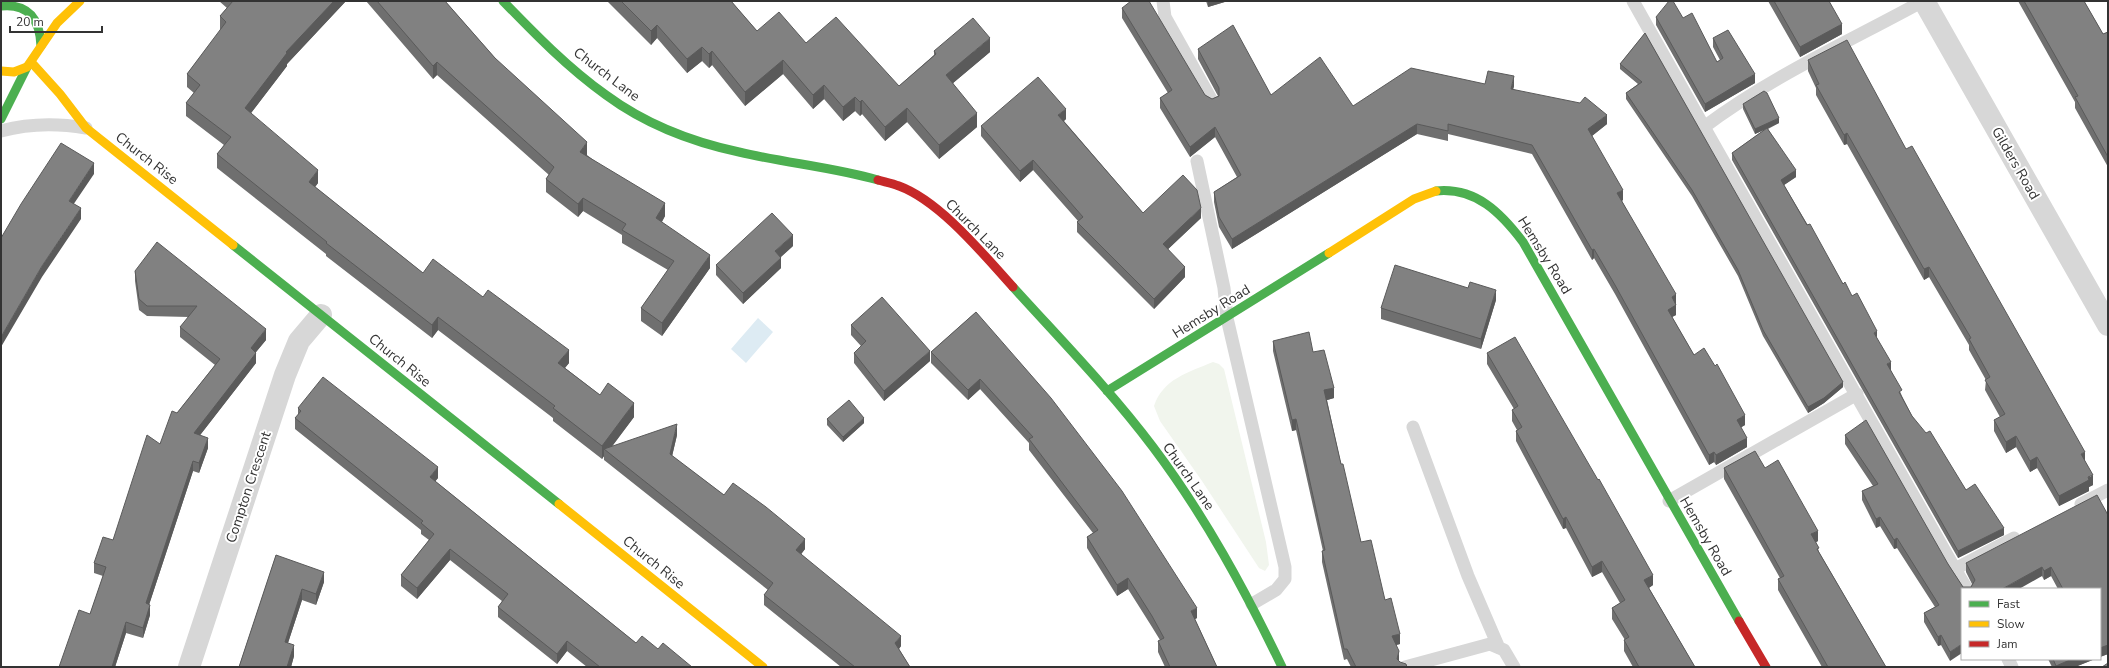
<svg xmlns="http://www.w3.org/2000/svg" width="2109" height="668" viewBox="0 0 2109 668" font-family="'Nunito Sans',sans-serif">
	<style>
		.green { fill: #f1f5ed }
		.water { fill: #ddebf3 }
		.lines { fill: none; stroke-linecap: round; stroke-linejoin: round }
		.lane { stroke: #d7d7d7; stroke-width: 13 }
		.street { stroke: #d7d7d7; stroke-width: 22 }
		.fast { stroke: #4caf50; stroke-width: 9 }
		.slow { stroke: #ffc107; stroke-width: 9 }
		.jam { stroke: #c62828; stroke-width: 9 }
		.wall { fill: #6f6f6f }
		.shaded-wall { fill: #5a5a5a }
		.building { fill: #818181; stroke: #5a5a5a }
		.labels { text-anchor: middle; stroke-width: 4; stroke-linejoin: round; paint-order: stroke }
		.street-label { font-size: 14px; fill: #333; stroke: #fff }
	</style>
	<rect width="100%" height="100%" fill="#fff"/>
	<path class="green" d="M1213,362L1219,364L1224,369L1266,542L1269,565L1265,571L1259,568L1202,481L1160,421L1154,406C1163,379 1189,372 1213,362Z"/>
	<path class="water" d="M758,318L773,332L746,363L731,349Z"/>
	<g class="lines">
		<path class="lane" d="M1163,1L1165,17L1212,101
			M1633,1L1704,127
			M1923,1C1850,41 1772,76 1704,127L1955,569L2014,538
			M1,131C30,123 57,123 86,128
			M1197,161L1224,288L1227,318L1285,567V579L1276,590L1252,604
			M1413,427L1468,576L1499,648
			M1669,501L1857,394
			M2081,504L2108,490
			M1955,569L1967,589
			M2008,659L2012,667
			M1405,667L1490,644L1504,650L1514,667"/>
		<path class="street" d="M1924,1L2108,325
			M189,667L285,375L299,341L321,315"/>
		<path class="fast" d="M503,1C535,34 568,68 606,95C644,123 692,142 739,152C785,163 832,167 878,180
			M1,6C29,3 40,20 41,46
			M1,119L27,67
			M1436,191C1476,187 1501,213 1523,242L1739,621
			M233,245L559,504
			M1013,287C1061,340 1111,391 1153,447C1205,516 1245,590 1282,667
			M1107,391L1329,253"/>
		<path class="slow" d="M32,63L60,94L86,128L233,245
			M1,71L14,72L27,67L57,23L80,1
			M1329,253L1414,199L1436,191
			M559,504L763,667"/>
		<path class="jam" d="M878,180C885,182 892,183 899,186C940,201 984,255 1013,287
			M1739,621L1766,667"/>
	</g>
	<path class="wall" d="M219,1H346L287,64V66L251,113L318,183L315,187L423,273L483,297L569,363L565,368L600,395L634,417L611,447L677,435L672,456L724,495L805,549L801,554L901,646L899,649L910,667H841L764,605V595L768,590L604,460V456L602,459L553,421V418L438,330L432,338L326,256V254L217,168V154L224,145L186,116V103L194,93L187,87V74L221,30L220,29V16L227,8Z
		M366,1H445L495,58L587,155L665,216L662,222L710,268L662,336L641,321V308L668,270L622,243V235L583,211L578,217L546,192V179L549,175L437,75L433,79Z
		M607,1H731L757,31L806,43L899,86L934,55V51L990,52L953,83L977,127L939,159L907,122L885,141L862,114L860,116L855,111L843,121L824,99L813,109L783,74L745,106L712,65L709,68L702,61L687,73L657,38L651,45Z
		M1206,1H1228L1208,7Z
		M1768,1H1829L1842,34L1800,57Z
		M2018,1H2084L2103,34L2108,32V167L2075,108V102Z
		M1122,8L1205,95L1212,99L1218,96L1198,59V49L1271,95L1353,106L1485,84L1514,86L1513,89L1607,124L1592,136L1623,200L1622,201L1676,304V315L1672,317L1694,355L1745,425L1741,427L1747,447L1716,465L1714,462L1709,465L1615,294L1594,258L1592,260L1532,154L1448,134V141L1417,134L1232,249L1219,227L1214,202V192L1237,177L1215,137L1190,157L1160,108V98L1168,93L1122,18Z
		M1656,17L1683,18L1717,62L1720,60L1713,47V38L1755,83L1705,112L1656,25Z
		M1645,33L1843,387L1824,403L1808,413L1763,336L1738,276L1692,196L1626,99V93L1638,84L1620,69V64Z
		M1808,60L1906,149L2085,461L2093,485L2089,487V491L2059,506L2037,468L2030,472L2016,447L2006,453L1994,431V420L2000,417L1985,390L1986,380L1969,350V345L1929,277L1924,280L1847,144L1844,145L1816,95V88L1808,71Z
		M1743,104L1779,123L1768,129L1796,177L1784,185L1843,284L1877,338L1902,396L1912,416L1966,490L2004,535L1958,558L1732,160V153L1764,130L1755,134L1743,109Z
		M1066,119L1064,121L1143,213L1201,218L1168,249L1185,277L1154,309L1077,232V222L1078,221L1033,170L1020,182L981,136V126Z
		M793,246L781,257V268L743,304L716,275V265Z
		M135,271L266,340L256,352V363L200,435L208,448L199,473L193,471L149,605L150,615L143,638L126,633L115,667H59L90,614L103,576L94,573V563L113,540L160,444L177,413L215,365L180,337V327L189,317L147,316L139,310L135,281Z
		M1496,300L1481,349L1381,319V308Z
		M976,312L1197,618L1195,619L1217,667H1165L1158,652V641L1160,640L1152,627L1128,589L1117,596L1087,548V537L1093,533L1029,450V443L980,389L968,400L931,363V352Z
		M851,325L930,361L884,401L854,363V353L861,346L851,335Z
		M1273,341L1313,352L1334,398L1327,400L1341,464L1361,542L1385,600L1400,644L1396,645L1399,662L1407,667H1351L1347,659L1344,660L1322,562V551H1323L1296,430L1292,431L1273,351Z
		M1487,353L1653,585L1649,588L1695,667H1633L1624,651V640H1625L1612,619V608L1620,603L1602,572L1592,577L1566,528L1563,529L1516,441V431L1517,430L1512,421V410L1514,409L1487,364Z
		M298,408L438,478L435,481L636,643L658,649L692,667H587L567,651L557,664L498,617V607L502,601L450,560L417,599L401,586V575L429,540L421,534V530L295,429V418L298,415Z
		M827,419L864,423L843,442L827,425Z
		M1845,435L1948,564L1963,587H1971L1972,584L1966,572V563L2108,515V654L2100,657V589H2058L2051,576L2044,580L2042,576L1962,589L1950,661L1941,645L1938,646L1924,622V613L1935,607L1897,548L1894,549L1880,526L1876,528L1862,500V491L1873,486L1845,444Z
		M1724,468H1765L1818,541L1816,542L1819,552L1886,667H1822L1778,590V579L1780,578L1724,479Z
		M276,555L324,582L316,605L302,600L288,643L294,656L291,667H239Z
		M2048,659H2095L2075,667H2052Z"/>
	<path class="shaded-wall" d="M334,1H346L287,64V66L245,121V108L286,52Z
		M1208,1H1228L1208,7Z
		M1842,24V34L1800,57V47Z
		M657,25V38L651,45V31Z
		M990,38V52L946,89V75Z
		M702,47V61L687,73V59Z
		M712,51V65L709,68V54Z
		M783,60V74L745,106V92Z
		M437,62V75L433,79V66Z
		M1755,74V83L1705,112V104Z
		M1514,76V86L1511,98V89Z
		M824,85V99L813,109V95Z
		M855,97V111L843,121V107Z
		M862,100V114L860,116V102Z
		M907,108V122L885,141V127Z
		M1066,109V119L1058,126V115Z
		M977,113V127L939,159V145Z
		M1607,115V124L1588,139V129Z
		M1779,118V123L1755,134V129Z
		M1417,124V134L1232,249V239Z
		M1215,127V137L1190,157V147Z
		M1847,133V144L1844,145V135Z
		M587,142V155L580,165V152Z
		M1033,160V170L1020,182V171Z
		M94,163V174L69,211V201Z
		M318,170V183L309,195V182Z
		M1796,170V177L1781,187V180Z
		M1623,190V200L1617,203V193Z
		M583,198V211L578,217V204Z
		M665,203V216L656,231V218Z
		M81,208V219L42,277L1,347V337L42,266Z
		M1201,208V218L1163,254V244Z
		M793,235V246L775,262V251Z
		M1594,249V258L1592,260V250Z
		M710,255V268L662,336V323Z
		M781,258V268L743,304V293Z
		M1185,267V277L1154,309V299Z
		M1929,267V277L1924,280V269Z
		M1496,290V300L1481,349V339Z
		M1676,294V304L1672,306V297Z
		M1676,305V315L1668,319V310Z
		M438,317V330L432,338V325Z
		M266,329V340L251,358V348Z
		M1877,331V338L1874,333Z
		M569,350V363L558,376V363Z
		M930,351V361L884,401V391Z
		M256,353V363L194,443V433Z
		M1891,362V370L1887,372V364Z
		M980,379V389L968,400V390Z
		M1843,382V387L1824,403L1808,413V407Z
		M1334,388V398L1324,401V390Z
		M634,403V417L608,452L604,449V456L602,459V446Z
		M1745,415V425L1737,430V420Z
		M864,418V423L843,442V437Z
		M1296,419V430L1292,431V420Z
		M677,424V435L670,465V454Z
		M2016,436V447L2006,453V442Z
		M208,438V448L199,473V463Z
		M1747,438V447L1716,465V455Z
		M1714,452V462L1709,465V455Z
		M2085,452V463L2081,454Z
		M2037,457V468L2030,472V461Z
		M193,461V471L146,614V603Z
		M438,467V478L430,488V477Z
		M2093,475V485L2089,487V491L2059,506V496Z
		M1566,517V528L1563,529V519Z
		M1880,517V526L1876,528V519Z
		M2004,528V535L1958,558V551Z
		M1818,531V541L1811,545V534Z
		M1897,538V548L1894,549V540Z
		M805,539V549L796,561V550Z
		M450,549V560L417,599V588Z
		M1602,561V572L1592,577V567Z
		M2042,567V576L2019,589H2002Z
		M2051,567V576L2044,580V571Z
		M324,572V582L316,605V594Z
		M1653,575V585L1644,591V580Z
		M1128,578V589L1117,596V585Z
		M302,589V600L285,652V642Z
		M150,605V615L143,638V628Z
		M1197,608V618L1191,621V611Z
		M126,622V633L115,667H112Z
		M1400,634V644L1392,646V636Z
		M1941,635V645L1938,646V637Z
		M901,636V646L895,654V643Z
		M567,641V651L557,664V654Z
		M1962,644V653L1950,661V652Z
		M294,645V656L291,667H287Z
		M2108,645V654L2100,657V648Z
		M1399,651V661L1398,667L1397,659Z
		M2072,659H2095L2075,667H2056V666Z"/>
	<path class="building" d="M233,1H334L286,52L287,53L245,108L318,170L309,182L423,273L433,259L483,297L488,290L569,350L558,363L600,395L608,383L634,403L602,446L553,408L555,406L438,317L432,325L326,243L327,242L217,154L231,137L186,103L200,85L187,74L226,22L220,16Z
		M377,1H445L495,58L587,142L580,152L665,203L656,218L710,255L662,323L641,308L674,261L622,230L626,224L583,198L578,204L546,179L554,167L437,62L433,66Z
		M621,1H731L757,31L779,12L806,43L836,17L899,86L936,54L934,51L973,18L990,38L946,75L977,113L939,145L907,108L885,127L862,100L860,102L855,97L843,107L824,85L813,95L783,60L745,92L712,51L709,54L702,47L687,59L657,25L651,31Z
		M1131,1H1149L1205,95L1212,99L1219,96V88L1198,49L1233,25L1271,95L1320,57L1353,106L1411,68L1485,84L1488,71L1514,76L1511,89L1580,103L1585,97L1607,115L1588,129L1623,190L1617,193L1676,294L1672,297L1676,305L1668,310L1694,355L1704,348L1715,366L1717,364L1745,415L1737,420L1747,438L1716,455L1714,452L1709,455L1615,285L1594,249L1592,250L1532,145L1448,124V131L1417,124L1232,239L1219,217L1214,192L1241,175L1215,127L1190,147L1160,98L1172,90L1122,8Z
		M1669,1H1673L1683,18L1692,13L1717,62L1723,58L1713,38L1728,30L1755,74L1705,104L1656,17Z
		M1774,1H1829L1842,24L1800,47Z
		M2024,1H2084L2103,34L2108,32V157L2075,97L2078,96Z
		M1645,33L1843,382L1824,398L1808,407L1763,330L1738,270L1692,190L1626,93L1642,82L1620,64Z
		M1847,40L1906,149L1912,146L2085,452L2081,454L2093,475L2088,477L2089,480L2059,496L2037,457L2030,461L2016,436L2006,442L1994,420L2005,414L1985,380L1990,377L1969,339L1971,338L1929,267L1924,269L1847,133L1844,135L1816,85L1819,84L1808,60Z
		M1038,77L1066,109L1058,115L1143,213L1183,175L1197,190L1201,208L1163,244L1185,267L1154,299L1077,222L1083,217L1033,160L1020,171L981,126Z
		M1764,91L1767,93L1779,118L1755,129L1743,104Z
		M1767,128L1796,170L1781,180L1807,225L1810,224L1843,284L1845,282L1852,296L1857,293L1877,331L1874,333L1891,362L1887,364L1902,390L1899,392L1912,416L1926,433L1930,431L1966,490L1975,484L2004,528L1958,551L1732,153Z
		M61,143L94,163L69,201L81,208L42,266L1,337V238L21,204Z
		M772,213L793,235L775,251L781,258L743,293L716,265Z
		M157,242L266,329L251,348L256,353L194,433L208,438L199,463L193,461L146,603L150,605L143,628L126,622L112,667H59L79,610L90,614L106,567L94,563L103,537L113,540L147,435L160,444L172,411L177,413L220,359L180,327L197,306H147L139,299L135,271Z
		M1395,265L1468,288L1470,282L1496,290L1481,339L1381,308Z
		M882,297L930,351L884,391L854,353L866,341L851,325Z
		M976,312L1051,398L1122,491L1197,608L1191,611L1217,667H1170L1158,641L1164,638L1152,616L1128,578L1117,585L1087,537L1098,530L1029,439L1033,437L980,379L968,390L931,352Z
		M1309,332L1313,352L1324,350L1334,388L1324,390L1341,464H1343L1361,542L1371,540L1385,600L1391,598L1400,634L1392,636L1399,651L1397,659L1400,662L1406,664L1407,667H1356L1347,649H1344L1322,551L1325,550L1296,419L1292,420L1273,341Z
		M1515,337L1598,480L1599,479L1653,575L1644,580L1695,667H1639L1624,640L1629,637L1612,608L1625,600L1602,561L1592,567L1566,517L1563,519L1516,431L1522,427L1512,410L1518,406L1487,353Z
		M323,377L438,467L430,477L636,643L642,636L658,649L663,643L692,667H600L567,641L557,654L498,607L508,594L450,549L417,588L401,575L434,534L421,523L423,521L295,418L301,411L298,408Z
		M849,400L864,418L843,437L827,419Z
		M1866,420L1948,564L1963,587H1971L1975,580L1966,563L2097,495L2108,515V645L2100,648V589H2063L2051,567L2044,571L2042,567L2002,589H1962V644L1950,652L1941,635L1938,637L1924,613L1939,605L1897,538L1894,540L1880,517L1876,519L1862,491L1878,484L1845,435Z
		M677,424L670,454L724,495L733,483L766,507L805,539L796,550L901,636L895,643L910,667H855L764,595L773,583L604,449Z
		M1755,451L1765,468L1778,460L1818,531L1811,534L1819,548L1817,549L1886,667H1828L1778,579L1784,576L1724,468Z
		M276,555L324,572L316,594L302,589L285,642L294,645L287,667H239Z
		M2053,659H2072L2056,666Z
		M2108,663V667H2102Z"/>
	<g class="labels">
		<g class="street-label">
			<text transform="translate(607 74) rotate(37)" y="5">Church Lane</text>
			<text transform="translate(147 158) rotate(38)" y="5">Church Rise</text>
			<text transform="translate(2016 163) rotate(60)" y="5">Gilders Road</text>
			<text transform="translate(976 229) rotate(45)" y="5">Church Lane</text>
			<text transform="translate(1545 255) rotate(58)" y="5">Hemsby Road</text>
			<text transform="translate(1211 311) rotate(-32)" y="5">Hemsby Road</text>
			<text transform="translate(400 360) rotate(39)" y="5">Church Rise</text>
			<text transform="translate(1189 476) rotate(55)" y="5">Church Lane</text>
			<text transform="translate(248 487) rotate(-72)" y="5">Compton Crescent</text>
			<text transform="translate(1706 536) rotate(60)" y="5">Hemsby Road</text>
			<text transform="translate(654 562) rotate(39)" y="5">Church Rise</text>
		</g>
	</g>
	<rect width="2109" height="668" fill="none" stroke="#333333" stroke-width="4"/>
	<rect x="1961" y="588" width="140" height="72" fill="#ffffff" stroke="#adadad"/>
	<rect x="1969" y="601" width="20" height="6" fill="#4caf50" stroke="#adadad"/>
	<text x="1997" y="608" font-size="12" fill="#333333">Fast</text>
	<rect x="1969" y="621" width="20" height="6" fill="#ffc107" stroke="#adadad"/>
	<text x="1997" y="628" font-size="12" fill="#333333">Slow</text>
	<rect x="1969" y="641" width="20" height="6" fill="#c62828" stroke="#adadad"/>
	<text x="1997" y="648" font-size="12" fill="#333333">Jam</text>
	<path d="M10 26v6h92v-6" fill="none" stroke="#333333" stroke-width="2"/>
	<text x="16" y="26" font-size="12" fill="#333333" stroke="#ffffff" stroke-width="3" paint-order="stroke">20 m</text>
</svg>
